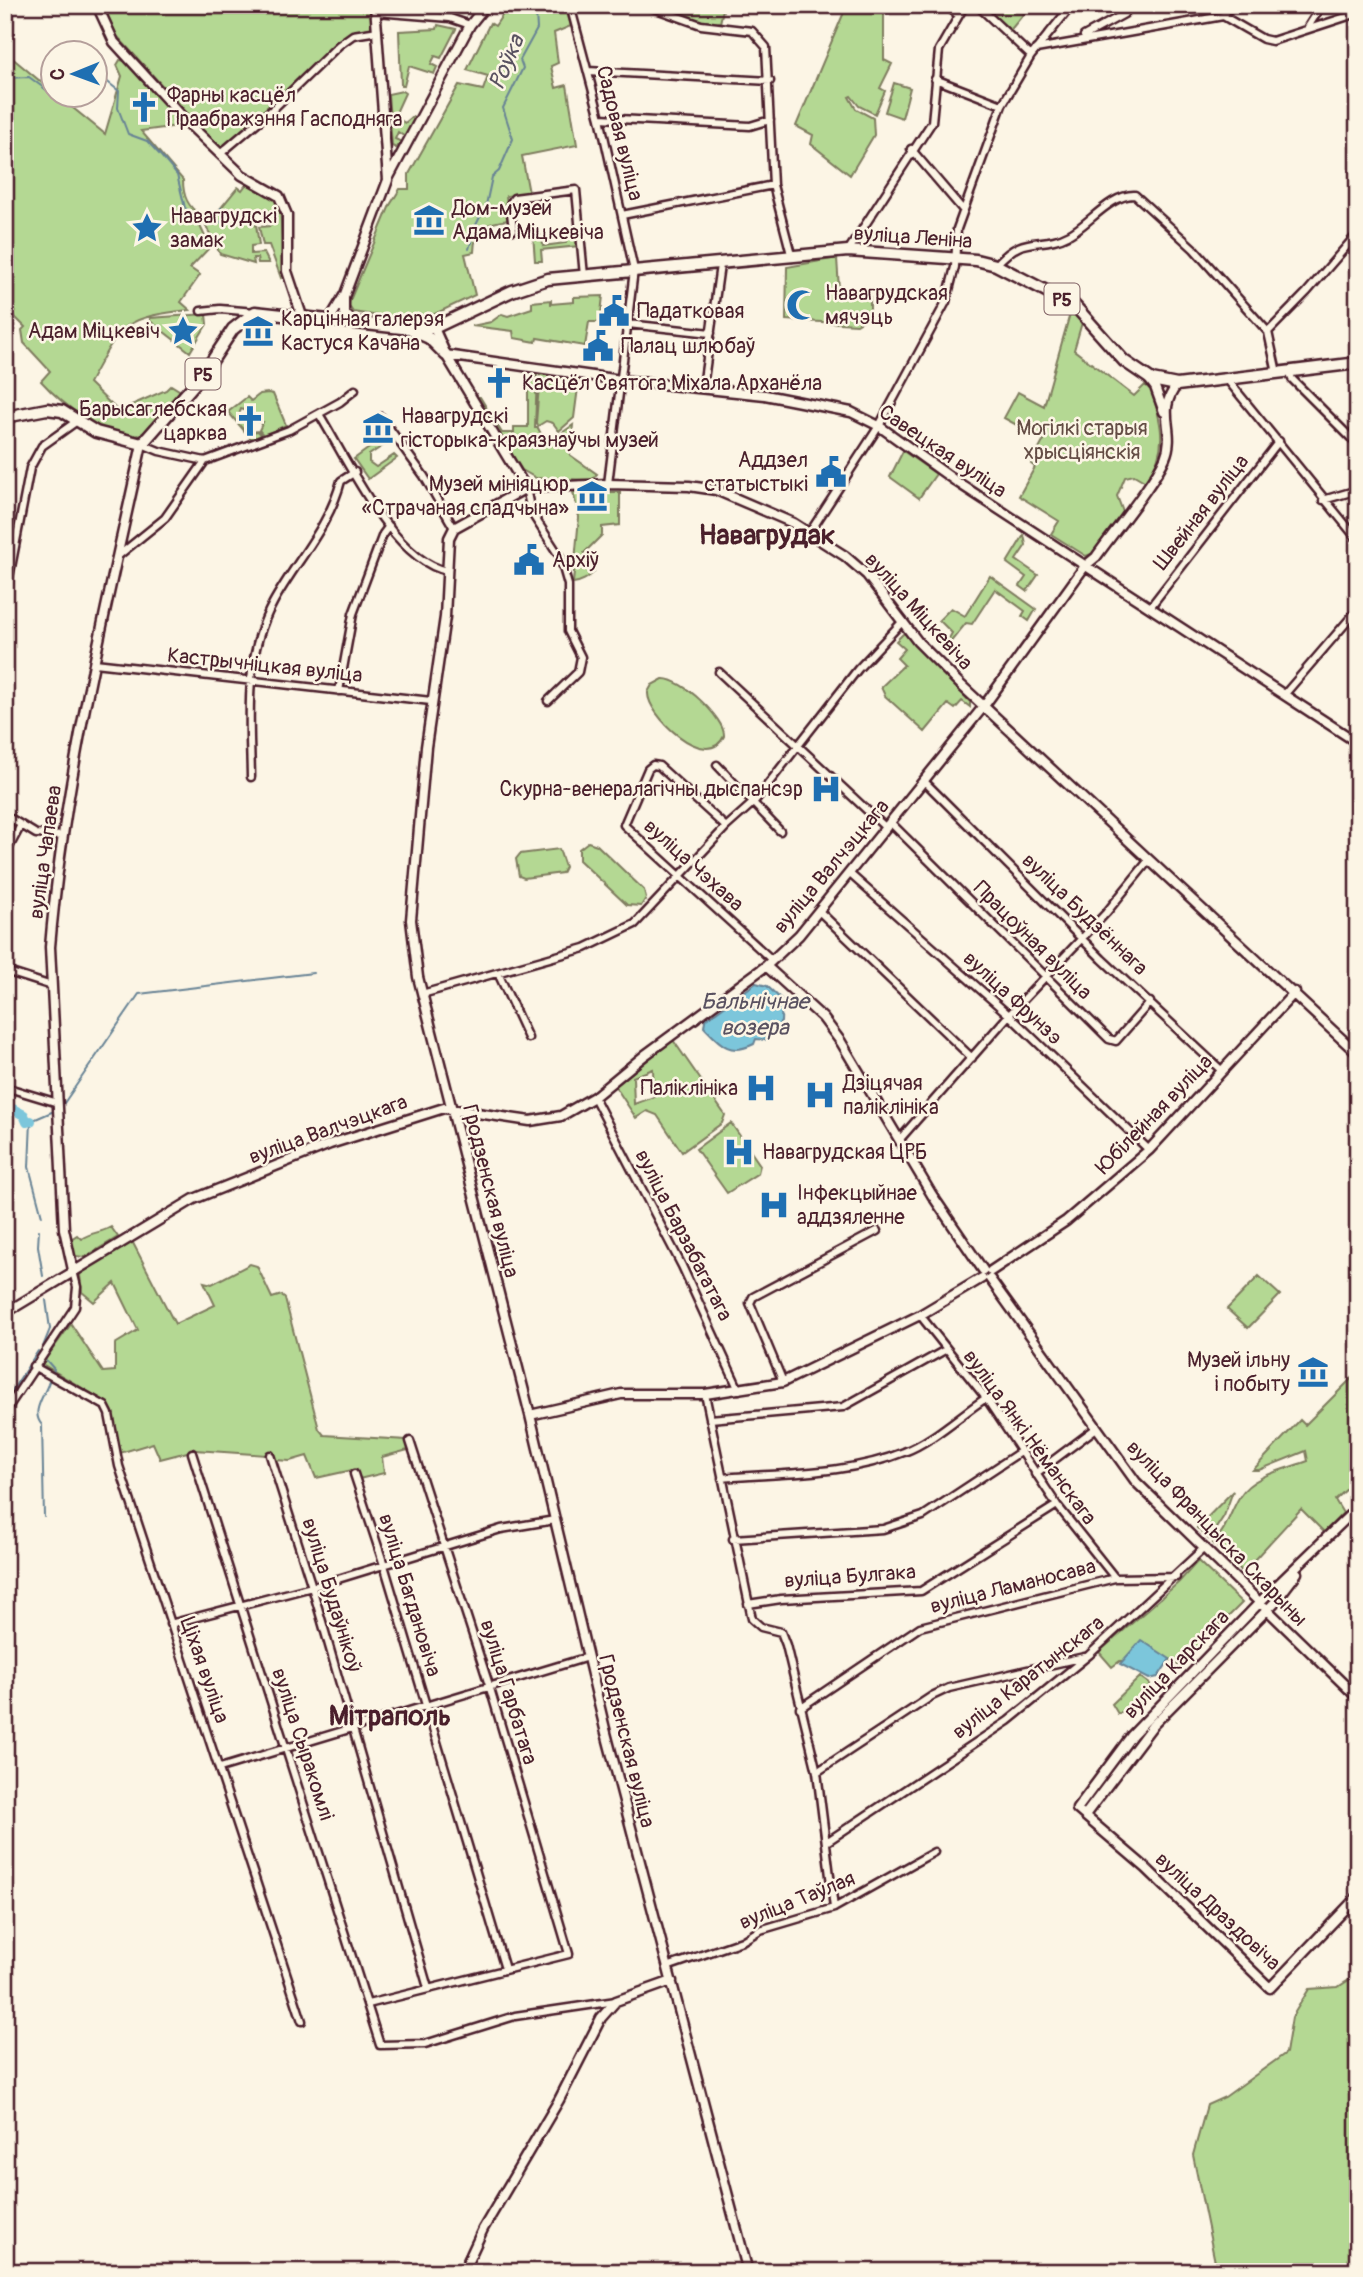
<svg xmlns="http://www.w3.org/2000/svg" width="1363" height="2277" viewBox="0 0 1363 2277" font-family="Pangolin,sans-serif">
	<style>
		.green { fill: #b4d893; stroke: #7f7c5f; stroke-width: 2; fill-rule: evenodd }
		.water { fill: #7bc6db; stroke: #678395; stroke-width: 2 }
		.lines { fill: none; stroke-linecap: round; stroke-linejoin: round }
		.stream { stroke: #678395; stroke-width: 2 }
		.river { stroke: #7bc6db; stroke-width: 10 }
		.street-casing { stroke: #4a1f2b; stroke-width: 11 }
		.secondary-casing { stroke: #4a1f2b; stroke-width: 13 }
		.primary-casing { stroke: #4a1f2b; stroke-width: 15 }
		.street { stroke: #fcf5e5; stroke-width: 6 }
		.secondary { stroke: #fcf5e5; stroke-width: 8 }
		.primary { stroke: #fcf5e5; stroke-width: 10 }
		.labels { text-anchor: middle; stroke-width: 5; stroke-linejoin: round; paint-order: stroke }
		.shield { fill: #fcf5e5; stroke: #7f5f63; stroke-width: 2 }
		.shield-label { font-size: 19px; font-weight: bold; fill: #4a1f2b }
		.poi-label { font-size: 21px; fill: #4a1f2b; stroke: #fcf5e5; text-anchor: start }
		.street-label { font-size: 21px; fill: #4a1f2b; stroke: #fcf5e5 }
		.park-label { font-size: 21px; fill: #644d45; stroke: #fcf5e5 }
		.water-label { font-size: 23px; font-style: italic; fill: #595160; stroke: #fcf5e5 }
		.district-label { font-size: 28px; font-weight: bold; fill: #4a1f2b; stroke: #fcf5e5 }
	</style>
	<rect width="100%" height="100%" fill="#fcf5e5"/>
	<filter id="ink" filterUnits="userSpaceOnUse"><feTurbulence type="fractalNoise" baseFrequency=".0143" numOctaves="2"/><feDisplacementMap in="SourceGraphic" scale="14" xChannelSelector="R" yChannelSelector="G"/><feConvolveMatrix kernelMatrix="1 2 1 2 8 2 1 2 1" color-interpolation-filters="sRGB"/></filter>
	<g filter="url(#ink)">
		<path class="green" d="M103,5H372L375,27L353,33L339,43L220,149L117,36Z
			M509,5H565L571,26L554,33L558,63L551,66L556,88L567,85L577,145L522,156L529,193L506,196L509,220C488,222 474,228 474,252L465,254L475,295L418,322L353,312L348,305L390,205L400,189H409V174L459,85L483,90L488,76L467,70L490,23L495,26Z
			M724,5L720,23L697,21L662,6Z
			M847,5L884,7V60L892,64L880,88L885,91L875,114L859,106L851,96L849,97L856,109L873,118L874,135L850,175L811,144L813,135L796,126Z
			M983,5H1031L1008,33L983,10Z
			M438,25L456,29L441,58L435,56L431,64L437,67L434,74L409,66L404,86L401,85L399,31L437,29Z
			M5,52L52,91V94L57,95L105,134L122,76L117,65L120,60L131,62L182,120L178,126L141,131L183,180C183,195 187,207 201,215L200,226L210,247L190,268L200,275L181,302L190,310C121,317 121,325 89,383L118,411L166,390L171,385L182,392C170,405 155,428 139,435C112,446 58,400 41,381L50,371L24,343L22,330L25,327L5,307Z
			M894,83L910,88L902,118L885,112Z
			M402,91L405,93L394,117L405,123L412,117L415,119L405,137L398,132L395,139L402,142L396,148L392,146L388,94Z
			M248,182L272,193L280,205L284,276L281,278L269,245H263L259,227L270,226L268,210L254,211L259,245L251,246V254L264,253L269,263H258L257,258H253L254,264L220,254L206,226L238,187L242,190Z
			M577,229L579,246L541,250L542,261H535L533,234L542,233L543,246L566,243L565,230Z
			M837,258L839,289L870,291V316L857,324L786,320L787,267Z
			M603,296L600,322H589L585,346L537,338L536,342L514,338L513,331L472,326L491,322L502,314L508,316L532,308V302L551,300V304L574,302V297Z
			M1071,310L1083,319L1074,350L1134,396L1145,385L1151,390C1163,426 1168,449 1146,482L1134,475L1125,477L1117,496L1123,512L1094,553L1086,556L1051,534L1059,521L1019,496L1035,467L1031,464L1044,440L1004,418L1018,392L1044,406Z
			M206,314L207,324L190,352L150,321V318Z
			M540,373L579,380L574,418L559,431L553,423L546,421L538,426L536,423Z
			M537,375L535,428H538L543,438L552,440L573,425L570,455L597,474L592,480L536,478L522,470L476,397H480L502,433H514V427H528V386Z
			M268,393L273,394L286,425L264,436L259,430L263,422H259L250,412L241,409L239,415L252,432L258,431L263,437L253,441L228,412L247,397L251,401L260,394Z
			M383,438L387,443L369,455V462L376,467L394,455L397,458L368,479L354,459Z
			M903,451L936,474L919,498L890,477Z
			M573,492H620V525L602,527V535L584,553V562L594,572C587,578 583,582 573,583L579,517Z
			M1024,535L1026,545L1016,560L1038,575L1027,591L1020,586L1026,577L1007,563Z
			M990,576L1036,609L1029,621L1022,616L1025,611L995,589L972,624L966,623L949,644L947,642L952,633L939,620L951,608L965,616Z
			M904,633L970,702V707L962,701L955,709L948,704L925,732L885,696L881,687L904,665L897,658L905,649L896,641Z
			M663,679C681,678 725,718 724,736C707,773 646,714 648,692L652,685Z
			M588,842L597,845L644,890L646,898L641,906L627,905L579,860V849Z
			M559,849L565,867L562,873L524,878L519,876L516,859L520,854Z
			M673,1040L725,1115L722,1123L682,1152L657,1115L647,1111L636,1118L615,1086ZM653,1069L654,1097L634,1104L633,1077Z
			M731,1123L760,1165L758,1173L727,1193L696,1149Z
			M111,1227L118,1237L85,1257L74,1256L71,1239L77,1235L81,1239C91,1232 101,1233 111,1227Z
			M126,1243H133L175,1324L215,1305L204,1282L212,1284L250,1264L257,1266L272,1298L282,1295L285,1299L319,1429L324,1435L407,1440L408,1450L382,1457L384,1473L359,1479L357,1469L316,1478L307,1456L290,1461L275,1460L272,1453L266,1455L195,1450L160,1459L153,1443L120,1453L113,1412L106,1402L42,1364L71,1324L103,1372L115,1371V1344L138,1330L115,1283L94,1302L82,1292L80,1275L86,1267Z
			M1259,1276L1280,1295L1248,1328L1227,1309Z
			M1358,1372V1460L1349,1469L1351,1485L1335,1500L1343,1513L1324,1532L1301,1509L1243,1572L1213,1543C1227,1529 1230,1512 1240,1496C1252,1475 1287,1469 1308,1461L1306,1451L1259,1470H1253L1300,1420L1305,1425Z
			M1233,1491L1224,1516L1209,1539L1197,1528Z
			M1198,1561L1242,1603L1179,1666L1170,1659L1120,1661L1112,1667L1099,1652L1179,1582Z
			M1140,1677L1150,1684L1143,1701L1118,1714L1112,1704Z
			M1358,1974V2272H1217L1193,2155L1207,2105L1225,2097L1286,2053L1292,2017L1309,1989L1338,1987Z"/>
		<path class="water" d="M756,983L767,986L782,1000L781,1022L765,1040L756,1039L754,1044C730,1056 721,1045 704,1027L705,1020Z
			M1141,1640L1170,1659L1158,1677L1149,1679L1120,1664Z"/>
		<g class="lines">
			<path class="stream" d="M5,78L29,77L52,94
				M94,80L100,76L119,91L118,108L128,134L147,141L161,156L177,175L185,208L202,218L200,224
				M53,94L64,100L72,94
				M203,218L208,221L222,212L221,208
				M215,219L223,223
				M469,249L476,225L486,205L492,177L499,171L513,139L503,108L523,68L520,60L537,29L536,13L544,5
				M62,1106L139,994L313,973
				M42,1216L29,1167L31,1121L54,1111
				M39,1230L38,1246L43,1276
				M40,1354L50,1329L46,1300
				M47,1361L54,1369L53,1373
				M5,1401L38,1351
				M44,1517L42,1425C29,1411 47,1393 50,1378"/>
			<path class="river" d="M5,1105L24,1115L27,1122L31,1121"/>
			<defs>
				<path id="street" d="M570,5L600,118L634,270L608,484
					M645,5L701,25L752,31L766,47L773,185L792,258
					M946,5L958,15
					M977,5L1031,56
					M377,12L450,18L470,25
					M1223,16L1263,39L1272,41L1358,13
					M1223,16L1231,5
					M1308,27L1322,5
					M1084,36L1124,14L1131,5
					M1036,49L1223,16
					M588,71L770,81
					M935,79L1002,105
					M600,118L750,126L770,120
					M911,149L963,210
					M220,154L272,110L339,45L353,35L378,31
					M622,215L773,185
					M513,230L510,204L514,198L576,190L584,276
					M848,251L932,122L939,50L965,5
					M996,265C1024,232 1040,250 1070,234C1090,223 1111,194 1135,195L1194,249L1268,332L1277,373
					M201,311L220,309L255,312
					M628,324L711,333
					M1268,332L1307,292L1358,233
					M1289,372L1292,379L1358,445
					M1226,378L1358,540
					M703,387L720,265
					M319,414C347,459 392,560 447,571
					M381,417L424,476L454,528
					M142,444L159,451L205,461L289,430L340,402L355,390
					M526,488L531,512L560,557L568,585V631L581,657L578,672L548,701
					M1323,500L1358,490
					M810,532L879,426L946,302L955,267L957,229L1002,105L1031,56L1072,5
					M118,556L165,518L205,461
					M5,599L30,468L42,446L77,421
					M1151,606L1279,441
					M95,663L431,701
					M719,672L886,828
					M339,691L353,614L383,534L389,526
					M1284,695L1358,609
					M717,765L780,831
					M251,777C250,717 243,658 273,603C296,561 329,527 341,481L355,472
					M925,782L1102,959L1221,1070
					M5,815L36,834L63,836
					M891,823L1109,1039L1116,1041L1150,1002
					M726,827L659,766L653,765L648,769L624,825L772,960
					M5,855L21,825
					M850,874L1009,1015L1149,1150
					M820,912L972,1058
					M5,971L52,986
					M498,973L528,1038
					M422,994L585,948L635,924L726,827L754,802L858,669L903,621
					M5,1087L58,1103
					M594,1097L682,1266L739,1390
					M900,1139L1009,1015L1106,913L1149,860
					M920,1315L986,1398L1057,1505L1115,1578
					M33,1366L105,1406L109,1414L119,1466L302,2021
					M783,1382L750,1303L753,1297L877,1231
					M705,1394L752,1619L761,1627L781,1632L786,1645L817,1772L834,1908
					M5,1412L75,1307L77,1287L73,1271
					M710,1419L843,1407L945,1350
					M192,1453L380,2045L425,2044L515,2016L616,2001
					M270,1455L312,1587L428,1988
					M354,1474L384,1565L505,1969
					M1035,1474L1095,1429
					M722,1478C782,1473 848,1475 904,1452C933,1441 960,1415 986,1398
					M733,1539L883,1529L923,1516L1020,1452
					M748,1604L781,1599L921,1591L1057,1505
					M170,1624L312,1587L501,1529L555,1520
					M800,1708L920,1627L1115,1578L1176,1577
					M220,1768L588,1657
					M817,1772L932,1696L949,1688L1084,1657
					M828,1841L1008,1721L1089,1655L1203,1549
					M667,1967L742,1941L760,1930L834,1908L934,1852
					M368,2004L569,1954L489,1685L410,1441"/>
				<path id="secondary" d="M97,5L114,42L191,126L242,175L279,196L287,215V271L302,316
					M389,177L470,25L486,5
					M344,297V313L354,322
					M330,319L345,294L388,180L375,5
					M434,328L446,355L526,488
					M446,355L621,380L765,395L851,412L879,426L957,482L1358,743
					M1149,379L1155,387L1164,412
					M766,966L823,1018L841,1042L932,1195L983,1270
					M73,1270L64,1229L50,947C64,777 106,610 142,444
					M991,1271L1066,1221L1149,1150L1295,992
					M990,1279L1136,1482L1358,1698
					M5,1313L194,1199L330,1144L444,1108L530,1121L561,1116L594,1097L645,1055L766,966L799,935L984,706L1085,566L1096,557C1115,530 1153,485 1165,458C1177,430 1155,412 1177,385
					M530,1415L621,1394H705L783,1382L920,1315L982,1278
					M1358,1507L1266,1596L1132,1735L1077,1809L1146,1868L1270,1988L1358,1896
					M1085,1815L1153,1725L1274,1603L1297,1573
					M463,2272L483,2229L559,2100L601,2018L616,2001L672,1981
					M748,2272L605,1729L530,1415L418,977L411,920L426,747L445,617L449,538L454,528L526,488L608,484L689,486L716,490L793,523L845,556L867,575L918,642L962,686L1358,1054"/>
				<path id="primary" d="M413,331L429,338L446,355
					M5,417L47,409L62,411L96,432L142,444L204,373L233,329L255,312L402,328H434L512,291L548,279L848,251L976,260L996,265L1075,306L1124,361L1152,380L1177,385L1358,363"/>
			</defs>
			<use href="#street" class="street-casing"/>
			<use href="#secondary" class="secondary-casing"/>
			<use href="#primary" class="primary-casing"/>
			<use href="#street" class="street"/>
			<use href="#secondary" class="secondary"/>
			<use href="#primary" class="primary"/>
		</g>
	</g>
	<defs>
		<symbol id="church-bare" viewBox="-9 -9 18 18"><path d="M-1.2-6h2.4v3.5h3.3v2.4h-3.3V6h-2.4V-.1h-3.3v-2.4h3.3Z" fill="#1f6fb2" stroke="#fcf5e5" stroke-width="2.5" paint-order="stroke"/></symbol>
		<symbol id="museum-bare" viewBox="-9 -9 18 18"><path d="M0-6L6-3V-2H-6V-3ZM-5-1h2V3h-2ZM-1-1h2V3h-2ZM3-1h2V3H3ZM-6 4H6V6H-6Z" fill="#1f6fb2" stroke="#fcf5e5" stroke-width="2.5" paint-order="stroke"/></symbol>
		<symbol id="sight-bare" viewBox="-9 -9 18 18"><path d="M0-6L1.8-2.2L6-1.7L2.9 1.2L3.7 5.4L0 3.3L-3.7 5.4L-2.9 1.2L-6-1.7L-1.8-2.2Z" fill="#1f6fb2" stroke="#fcf5e5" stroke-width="2.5" paint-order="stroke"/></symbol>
		<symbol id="mosque-bare" viewBox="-9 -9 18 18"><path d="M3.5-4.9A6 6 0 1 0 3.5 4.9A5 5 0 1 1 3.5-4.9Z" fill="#1f6fb2" stroke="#fcf5e5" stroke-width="2.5" paint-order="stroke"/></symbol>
		<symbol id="civic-bare" viewBox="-9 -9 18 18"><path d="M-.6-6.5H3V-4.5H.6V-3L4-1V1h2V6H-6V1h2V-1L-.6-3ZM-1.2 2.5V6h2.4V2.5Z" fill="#1f6fb2" stroke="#fcf5e5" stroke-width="2.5" paint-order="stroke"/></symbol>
		<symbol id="hospital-bare" viewBox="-9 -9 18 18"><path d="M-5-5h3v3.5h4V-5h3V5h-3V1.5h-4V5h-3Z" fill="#1f6fb2" stroke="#fcf5e5" stroke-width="2.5" paint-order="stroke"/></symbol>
	</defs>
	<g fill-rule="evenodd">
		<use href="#church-bare" x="122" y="85" width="44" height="44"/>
		<use href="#museum-bare" x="407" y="198" width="44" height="44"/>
		<use href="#sight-bare" x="125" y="206" width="44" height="44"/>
		<use href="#mosque-bare" x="780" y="283" width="44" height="44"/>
		<use href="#civic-bare" x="592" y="289" width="44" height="44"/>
		<use href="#sight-bare" x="161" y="309" width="44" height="44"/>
		<use href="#museum-bare" x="236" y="309" width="44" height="44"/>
		<use href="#civic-bare" x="576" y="324" width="44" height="44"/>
		<use href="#church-bare" x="477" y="361" width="44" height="44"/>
		<use href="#church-bare" x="228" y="399" width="44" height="44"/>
		<use href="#museum-bare" x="356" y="406" width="44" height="44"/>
		<use href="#civic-bare" x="809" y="450" width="44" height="44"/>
		<use href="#museum-bare" x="570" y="474" width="44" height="44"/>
		<use href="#civic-bare" x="507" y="538" width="44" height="44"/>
		<use href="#hospital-bare" x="804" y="767" width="44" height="44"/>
		<use href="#hospital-bare" x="739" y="1066" width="44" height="44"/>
		<use href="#hospital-bare" x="798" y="1073" width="44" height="44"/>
		<use href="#hospital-bare" x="717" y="1130" width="44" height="44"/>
		<use href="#hospital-bare" x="752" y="1183" width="44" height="44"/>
		<use href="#museum-bare" x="1291" y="1350" width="44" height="44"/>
	</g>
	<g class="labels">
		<g class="shield">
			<rect x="1044.5" y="283.5" width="35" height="31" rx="5"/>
			<rect x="185.5" y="358.5" width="35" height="31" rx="5"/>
		</g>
		<g class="shield-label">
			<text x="1062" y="306">Р5</text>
			<text x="203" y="381">Р5</text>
		</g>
		<g class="poi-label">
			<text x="167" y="102">Фарны касцёл<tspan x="167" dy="24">Праабражэння Гасподняга</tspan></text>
			<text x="452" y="215">Дом-музей<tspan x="452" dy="24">Адама Міцкевіча</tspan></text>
			<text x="170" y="223">Навагрудскі<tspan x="170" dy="24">замак</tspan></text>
			<text x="825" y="300">Навагрудская<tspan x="825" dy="24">мячэць</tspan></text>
			<text x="637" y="318">Падатковая</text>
			<text x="281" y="326">Карцінная галерэя<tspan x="281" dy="24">Кастуся Качана</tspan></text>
			<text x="160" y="338" text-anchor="end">Адам Міцкевіч</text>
			<text x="621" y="353">Палац шлюбаў</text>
			<text x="522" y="390">Касцёл Святога Міхала Арханёла</text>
			<text x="227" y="416" text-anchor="end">Барысаглебская<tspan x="227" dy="24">царква</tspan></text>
			<text x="401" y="423">Навагрудскі<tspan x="401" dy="24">гісторыка-краязнаўчы музей</tspan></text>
			<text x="808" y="467" text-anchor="end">Аддзел<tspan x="808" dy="24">статыстыкі</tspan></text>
			<text x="569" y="491" text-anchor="end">Музей мініяцюр<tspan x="569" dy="24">«Страчаная спадчына»</tspan></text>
			<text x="552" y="567">Архіў</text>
			<text x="803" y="796" text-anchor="end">Скурна-венералагічны дыспансэр</text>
			<text x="843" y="1090">Дзіцячая<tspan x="843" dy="24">паліклініка</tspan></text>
			<text x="738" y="1095" text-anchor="end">Паліклініка</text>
			<text x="762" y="1159">Навагрудская ЦРБ</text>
			<text x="797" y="1200">Інфекцыйнае<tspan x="797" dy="24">аддзяленне</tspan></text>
			<text x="1290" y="1367" text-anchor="end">Музей ільну<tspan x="1290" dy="24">і побыту</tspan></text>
		</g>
		<g class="street-label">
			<text transform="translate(620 133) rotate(76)" y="7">Садовая вуліца</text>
			<text transform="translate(913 237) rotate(4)" y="7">вуліца Леніна</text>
			<text transform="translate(943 451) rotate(34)" y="7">Савецкая вуліца</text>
			<text transform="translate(1201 512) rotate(-52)" y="7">Швейная вуліца</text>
			<text transform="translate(919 611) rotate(48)" y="7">вуліца Міцкевіча</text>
			<text transform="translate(265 665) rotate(6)" y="7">Кастрычніцкая вуліца</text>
			<text transform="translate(45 852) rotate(-82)" y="7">вуліца Чапаева</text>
			<text transform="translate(694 865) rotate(42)" y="7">вуліца Чэхава</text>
			<text transform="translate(831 866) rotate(-50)" y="7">вуліца Валчэцкага</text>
			<text transform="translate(1085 914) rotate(44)" y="7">вуліца Будзённага</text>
			<text transform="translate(1033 940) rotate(45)" y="7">Працоўная вуліца</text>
			<text transform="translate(1013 998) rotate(43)" y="7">вуліца Фрунзэ</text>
			<text transform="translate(1154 1114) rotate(-46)" y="7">Юбілейная вуліца</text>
			<text transform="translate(328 1129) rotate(-20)" y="7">вуліца Валчэцкага</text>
			<text transform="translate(491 1191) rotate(76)" y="7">Гродзенская вуліца</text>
			<text transform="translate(684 1235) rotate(63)" y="7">вуліца Барзабагатага</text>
			<text transform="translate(1030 1437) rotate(54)" y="7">вуліца Янкі Нёманскага</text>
			<text transform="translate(1217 1533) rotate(46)" y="7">вуліца Францыска Скарыны</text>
			<text transform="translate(850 1576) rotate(-4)" y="7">вуліца Булгака</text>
			<text transform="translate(1013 1586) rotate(-14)" y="7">вуліца Ламаносава</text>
			<text transform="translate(332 1595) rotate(73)" y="7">вуліца Будаўнікоў</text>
			<text transform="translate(410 1595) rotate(73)" y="7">вуліца Багдановіча</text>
			<text transform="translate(1176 1664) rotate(-46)" y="7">вуліца Карскага</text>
			<text transform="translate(205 1670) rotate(71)" y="7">Ціхая вуліца</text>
			<text transform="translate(1028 1677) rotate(-38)" y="7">вуліца Каратынскага</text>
			<text transform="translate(509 1692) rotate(73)" y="7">вуліца Гарбатага</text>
			<text transform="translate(627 1741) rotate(76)" y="7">Гродзенская вуліца</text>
			<text transform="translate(303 1744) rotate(72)" y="7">вуліца Сыракомлі</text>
			<text transform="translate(797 1900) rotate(-22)" y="7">вуліца Таўлая</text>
			<text transform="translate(1218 1911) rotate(43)" y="7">вуліца Драздовіча</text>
		</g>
		<g class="park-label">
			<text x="1082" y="435">Могілкі старыя<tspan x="1082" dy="24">хрысціянскія</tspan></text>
		</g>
		<g class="water-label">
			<text transform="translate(506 62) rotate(-67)" y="8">Роўка</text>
			<text x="755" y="1009">Бальнічнае<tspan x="755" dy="26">возера</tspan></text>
		</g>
		<g class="district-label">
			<text x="767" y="544">Навагрудак</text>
			<text x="390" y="1725">Мітраполь</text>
		</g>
	</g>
	<rect width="1363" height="2277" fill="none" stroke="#fcf5e5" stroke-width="28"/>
	<rect x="14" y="14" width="1335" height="2249" fill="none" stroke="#4a1f2b" stroke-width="2.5" filter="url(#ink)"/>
	<g transform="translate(74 74) rotate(269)"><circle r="33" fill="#fcf5e5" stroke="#b59f9b" stroke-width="2"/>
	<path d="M0-5L12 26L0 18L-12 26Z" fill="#1f6fb2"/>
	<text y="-10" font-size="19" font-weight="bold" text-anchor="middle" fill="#4a1f2b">С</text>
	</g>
</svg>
